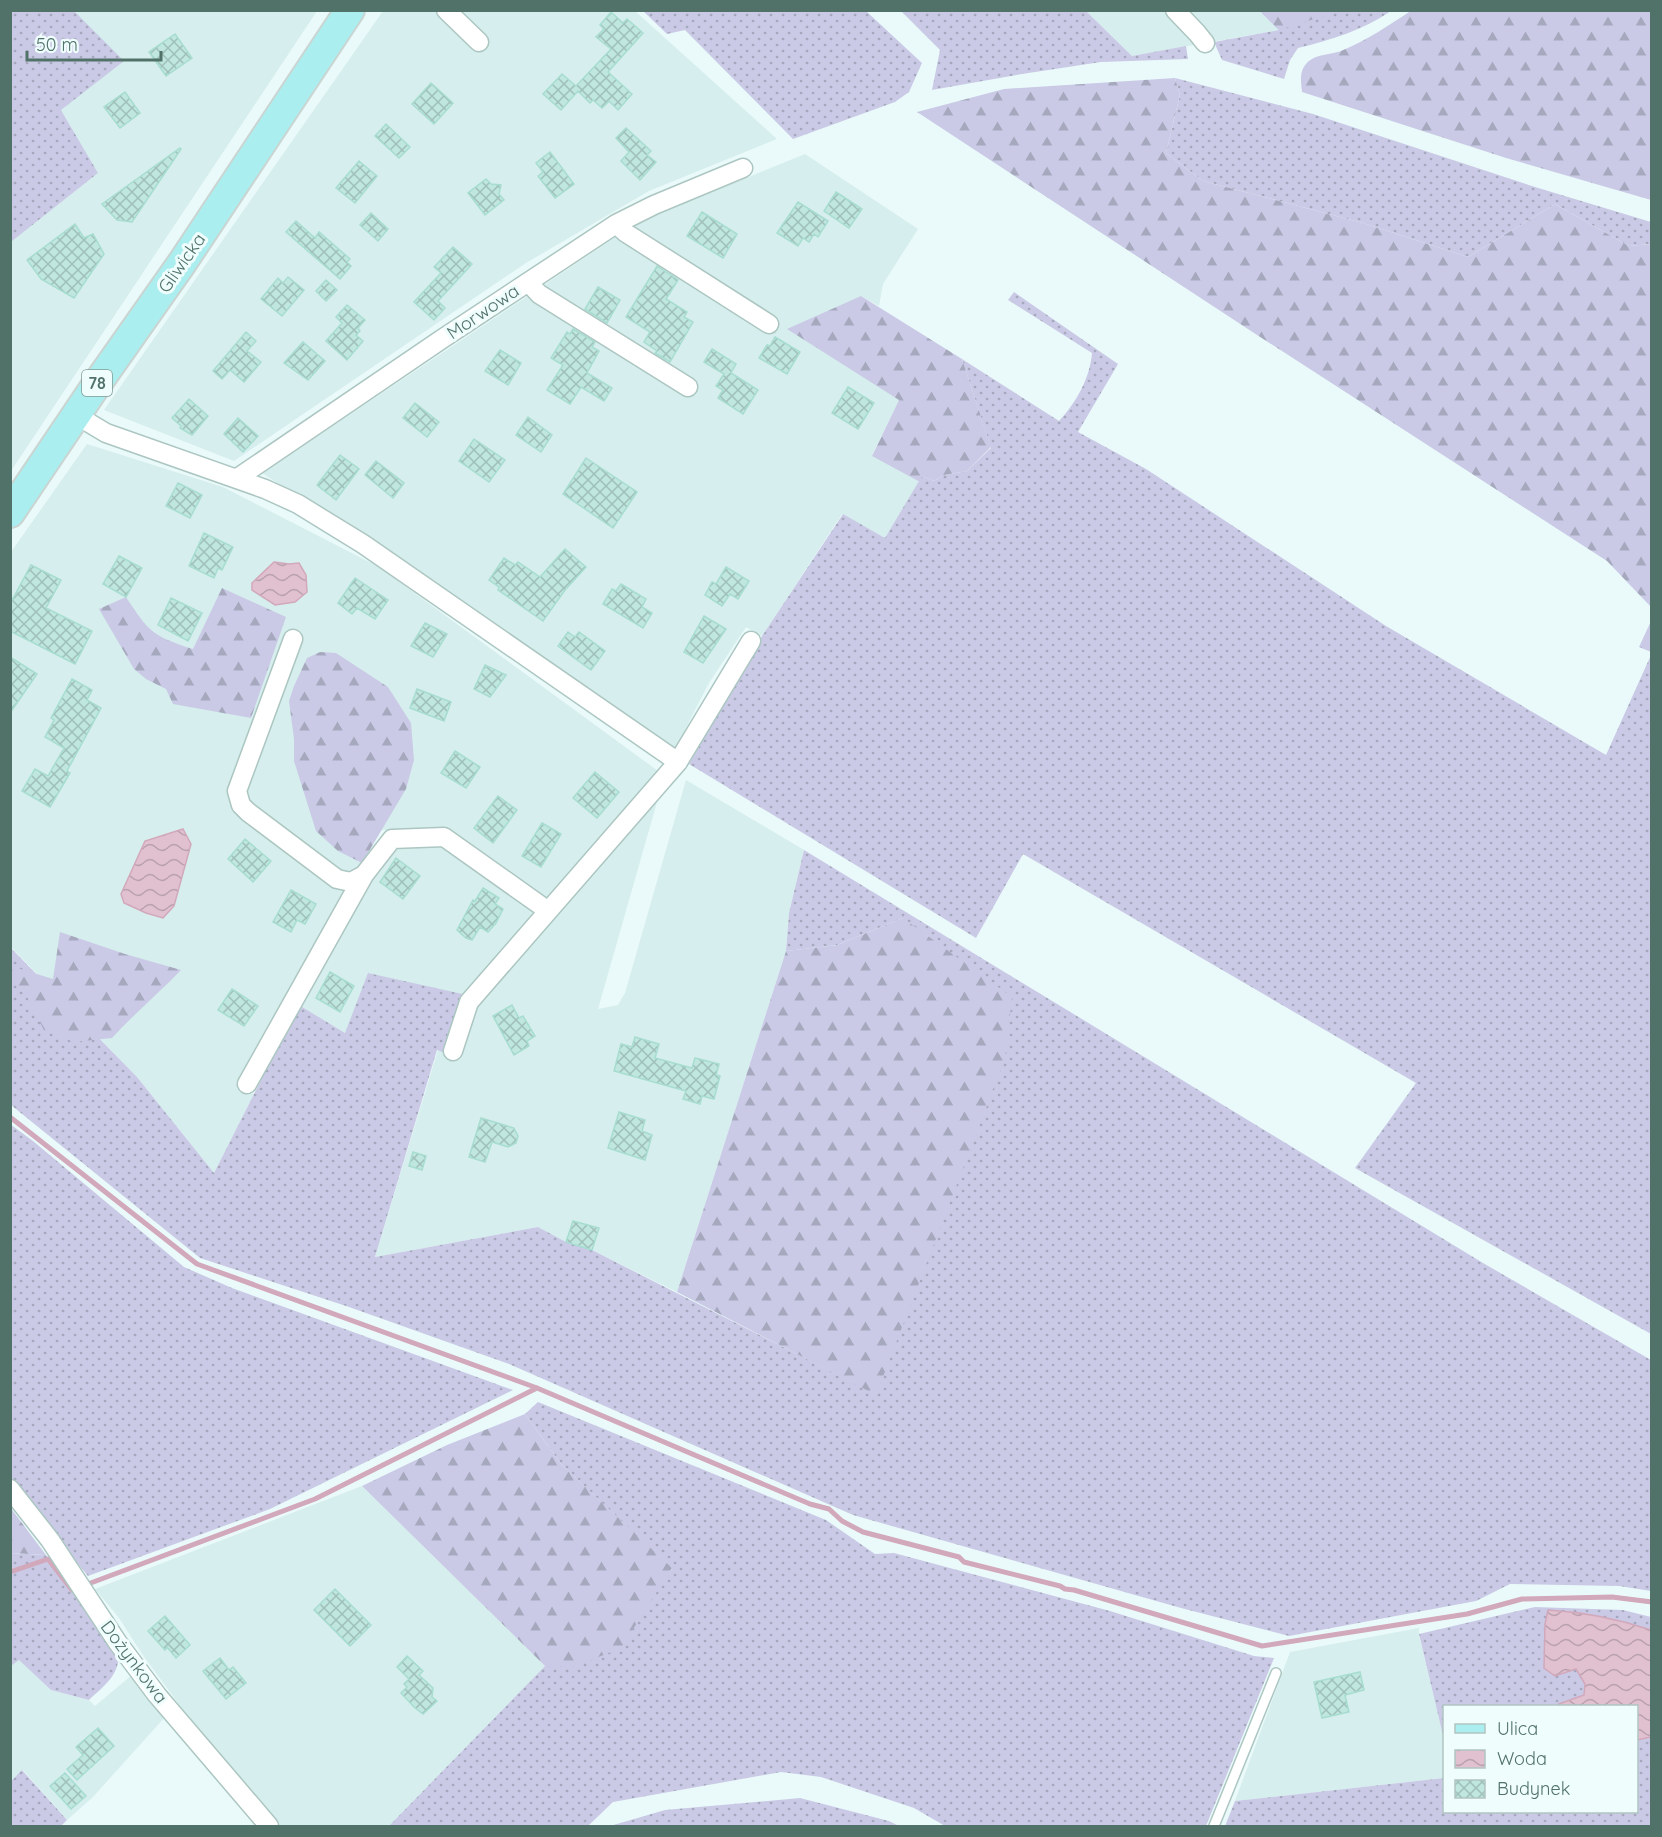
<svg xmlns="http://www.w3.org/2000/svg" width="1662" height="1837" viewBox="0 0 1662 1837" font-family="Quicksand,sans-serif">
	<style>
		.residential { fill: #d6eeed }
		.grass { fill: url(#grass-dots) }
		.forest { fill: url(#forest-firs) }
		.water { fill: url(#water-waves); stroke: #d2a8bb; stroke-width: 1.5 }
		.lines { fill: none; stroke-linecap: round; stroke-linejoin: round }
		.stream { stroke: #d2a8bb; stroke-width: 5 }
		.building { fill: url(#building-cross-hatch); stroke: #a7ddd1; stroke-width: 1.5 }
		.service-casing { stroke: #acc6c1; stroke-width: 12 }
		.minor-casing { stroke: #acc6c1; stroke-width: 21 }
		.primary-casing { stroke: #cad5d2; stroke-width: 32 }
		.service { stroke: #fff; stroke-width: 9 }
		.minor { stroke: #fff; stroke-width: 18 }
		.primary { stroke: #abeef0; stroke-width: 28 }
		.labels { text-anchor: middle; stroke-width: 6; stroke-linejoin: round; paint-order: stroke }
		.shield { fill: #f0fdfd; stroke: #809c95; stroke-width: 1.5 }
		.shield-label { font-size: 16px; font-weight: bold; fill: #507269 }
		.street-label { font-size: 18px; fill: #507269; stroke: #f0fdfd }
	</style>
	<defs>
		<pattern id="grass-dots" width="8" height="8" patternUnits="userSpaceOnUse" patternTransform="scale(1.5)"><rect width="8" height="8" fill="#cacae6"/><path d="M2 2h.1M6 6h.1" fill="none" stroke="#a6a8be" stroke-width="1.8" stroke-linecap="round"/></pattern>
		<pattern id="forest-firs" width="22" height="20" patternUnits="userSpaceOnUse" patternTransform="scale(1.5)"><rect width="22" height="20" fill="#cacae6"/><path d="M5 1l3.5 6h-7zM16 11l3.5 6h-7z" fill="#a6a8be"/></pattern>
		<pattern id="water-waves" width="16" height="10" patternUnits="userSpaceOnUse" patternTransform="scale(1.5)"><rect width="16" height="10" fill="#e1c1d0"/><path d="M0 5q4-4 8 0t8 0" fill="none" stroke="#b9a1ad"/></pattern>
		<pattern id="building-cross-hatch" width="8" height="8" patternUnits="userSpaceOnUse" patternTransform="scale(1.5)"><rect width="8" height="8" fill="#c0e7df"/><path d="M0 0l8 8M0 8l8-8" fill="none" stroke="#9ec0b9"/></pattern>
	</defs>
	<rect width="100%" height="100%" fill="#eafafa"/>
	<path class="residential" d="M74,11H317L11,471V242L98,173L61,110Z
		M383,11H635L777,139L649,191L526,263L234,461L104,410Z
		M1086,11H1260L1279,30L1132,56Z
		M805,154L918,229L883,284L879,306L861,296L899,400L872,455L920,482L885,538L842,514L762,636L746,627L709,683L674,751L607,700L262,473L640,221Z
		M87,444L223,487L379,567L658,771L549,900L450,830H381L236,1084L254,1094L214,1173L137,1077L11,947V552Z
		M686,780L804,850L789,913L786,951L677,1292L592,1250L566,1242L538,1227L375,1257L438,1050L461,1059L474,1003L659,795L598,1009L618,1005L625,993Z
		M396,846L445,847L539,912L467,995L345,1033L299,1005L367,883Z
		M362,1486L545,1666L389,1826H279L203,1737L142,1654L119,1618L95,1589Z
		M1419,1628V1635L1444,1740V1778L1235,1801L1290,1652Z
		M19,1659L51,1690L89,1700L95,1706L132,1675L165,1717L93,1797L67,1820L23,1770L11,1781V1666Z"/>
	<path class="grass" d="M11,10L74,11L124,61L61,110L98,173L11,242Z
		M643,11H866L922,63L909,92L895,102L793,139L685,30L667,34Z
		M901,11H1086L1132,56L1186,46L1188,59L1101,62L1022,74L932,90L940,50Z
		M1260,11H1391C1363,30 1331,40 1298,48L1290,60L1284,79L1222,60L1214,42L1279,30Z
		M1175,78L1313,114L1535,187L1651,222V244L1629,246L1555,204L1468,257L1363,223L1203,181L1166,153L1180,95Z
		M1014,292L1118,364L1078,432L1146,469L1386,626L1606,755L1651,655V1334L1355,1168L1416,1083L1023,854L976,938L689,764L762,636L843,514L885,538L922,476L934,481L944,475L967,471L991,448L962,359L1059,421C1076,403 1090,378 1092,353L1008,300Z
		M804,850L1483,1263L1651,1360V1591L1619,1586L1510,1584L1476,1601L1289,1636L1181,1608L853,1515L509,1364L349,1307L200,1258L11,1105L10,947L137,1077L214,1173L299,1005L345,1033L368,973L467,995L445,1053L437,1050L375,1257L538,1227L566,1242L592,1250L876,1394L903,918L837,945L786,951L789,913Z
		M10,1124L33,1141L184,1267L232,1288L513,1390L270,1509L88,1576L11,1482Z
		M538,1402L826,1520L875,1554L894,1553L1110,1611L1254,1656L1274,1658L1206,1826H945L914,1808L821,1777L781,1772L613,1802L588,1826H389L545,1666H576L672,1569L561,1464L525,1414Z
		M10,1553L46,1555L119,1652C119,1676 106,1684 89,1700L51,1690L19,1660L11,1666Z
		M1535,1607L1623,1610L1651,1617V1826H1225L1235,1801L1444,1778V1812H1636V1706H1444V1740L1419,1634Z
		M22,1770L67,1820L61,1826H11V1781Z
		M800,1798L889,1821L899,1826H610L665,1810Z"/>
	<path class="forest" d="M1412,10L1651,11V200L1506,158L1302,92C1301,82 1299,72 1306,64C1314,54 1330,55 1341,51C1367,40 1388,26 1412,10Z
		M1260,11H1340L1279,30Z
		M1175,78L1180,95L1166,153L1203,181L1363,223L1468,257L1555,204L1629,246L1651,244V607L1607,561L1254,333L917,112L1004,89Z
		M861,296L962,359L991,447L967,471L944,475L934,481L922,476L920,482L872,456L899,400L787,329Z
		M222,588L286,617L251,718L173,704L166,689L146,679L134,669L99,609L126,597C149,632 152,636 193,649Z
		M1651,621V652L1639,647Z
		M320,652L336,653L388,687L411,723L414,760L406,789L362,863L338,851L316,831L294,761V739L289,701L294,686L307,658Z
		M903,918L1012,997L1005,1059L876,1395L677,1292L786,951L837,945Z
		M60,932L125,954L181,970C159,993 134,1014 112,1038L74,1042L44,1030L24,991L11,982V966L53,979Z
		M525,1414L561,1464L672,1568L621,1648L576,1666H545L362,1486L447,1445Z
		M10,1507L46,1555L11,1553Z"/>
	<path class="water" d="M274,562L289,564L299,563L306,575L307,592L295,602L275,605L252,590V583Z
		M183,829L191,844L174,906L163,918L146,913L124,903L121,894L145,841Z
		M1548,1610C1584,1612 1618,1619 1651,1630V1737L1637,1740L1636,1706H1560L1559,1704L1584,1695L1585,1684L1576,1669L1555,1676L1544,1668L1545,1624Z"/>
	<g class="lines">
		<path class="stream" d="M10,1117L197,1264L537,1388L810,1504L829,1509L842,1521L863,1532L959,1557L964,1562L1060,1586L1065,1589L1074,1590L1262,1646L1467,1614L1522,1599L1612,1597L1652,1602
			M10,1572L48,1559L72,1590L315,1499L537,1388"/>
	</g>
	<path class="building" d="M611,12L623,23L627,19L643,33L608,72L632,94L618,110L609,101L602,108L593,100L590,103L578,91L561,110L543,94L562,74L576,86L611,49L596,37L604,29L600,25Z
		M175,34L192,58L166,76L149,52Z
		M431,83L453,103L434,124L412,104Z
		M125,92L140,113L120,128L104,107Z
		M386,124L410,147L399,158L375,136Z
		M626,128L651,151L647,155L656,162L640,180L621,161L629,152L616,138Z
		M180,148L181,149L132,222L117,220L102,204Z
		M550,152L574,184L555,198L538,176L543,172L536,163Z
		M359,161L377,176L355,203L336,188Z
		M486,179L491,184L501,185L499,194L504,200L485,215L468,193Z
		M836,192L862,209L849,228L824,211Z
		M798,202L828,221L818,237L814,234L809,242L803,238L798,246L777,233Z
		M702,212L737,234L723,258L687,236Z
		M371,213L388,229L378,241L360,225Z
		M296,221L315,238L319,232L350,259L347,262L351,266L340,279L286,232Z
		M75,224L84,238L93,234L104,254L74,298L41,279L27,260Z
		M453,247L472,264L438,301L445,308L434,320L414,302L441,273L434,267Z
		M657,266L678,280L666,299L687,312L684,317L693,322L670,362L655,353L657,351L644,342L650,332L626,317Z
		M288,277L304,290L282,316L261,299L278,278L283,283Z
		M326,280L337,290L326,301L316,291Z
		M598,287L620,300L607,323L585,309Z
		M347,305L365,320L358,328L360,331L356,335L363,341L347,360L326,341L342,323L336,317Z
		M573,329L595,342L592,347L599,351L587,373L612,388L604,401L581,387L570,404L547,390L563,365L551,358L567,332L570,334Z
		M246,332L256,341L247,351L261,362L244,382L230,370L222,379L213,371Z
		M775,337L800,352L787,374L759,358L767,345L770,346Z
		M303,342L325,361L308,380L284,363Z
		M712,349L736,364L731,373L758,390L743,414L718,398L723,390L716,386L724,374L704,362Z
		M500,350L521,363L508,385L485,371Z
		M848,387L874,403L858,429L832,413Z
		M189,399L208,416L192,435L180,428L181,426L172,418Z
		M415,403L439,422L427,437L403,418Z
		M528,417L552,435L541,452L516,435Z
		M238,418L258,436L243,452L224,434Z
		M474,439L505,460L489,482L459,461Z
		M340,455L359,469L336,500L317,485Z
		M586,458L637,492L613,528L563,494Z
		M376,461L404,483L393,498L365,475Z
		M178,483L202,495L190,518L166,506Z
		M204,533L233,547L222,570L218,568L214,578L189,566Z
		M565,549L586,567L565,590L543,621L498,590L499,587L489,580L504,558L515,565L518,562L540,577Z
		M119,556L142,568L126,597L103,584Z
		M31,565L61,580L46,608L92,631L75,664L10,631V604Z
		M726,567L749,581L738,599L730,594L722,606L705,595L712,582L716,584Z
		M355,578L388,600L375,619L357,608L352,614L338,603Z
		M621,584L646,599L642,607L652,613L643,628L603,604L612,589L616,591Z
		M171,598L202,613L188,641L158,625Z
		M704,616L726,629L703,663L684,652Z
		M425,623L447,634L433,657L411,646Z
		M568,632L575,637L579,632L605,651L591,670L558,646Z
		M10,657L37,674L10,713Z
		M485,665L506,675L490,697L474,689Z
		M72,679L92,690L87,700L101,708L67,771L70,773L50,807L22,791L35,769L48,776L64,748L45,737L54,720L51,718Z
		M417,689L451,702L444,721L410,708Z
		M455,751L480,767L466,788L441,773Z
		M595,772L619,792L597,818L573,798Z
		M498,796L517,810L493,843L474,828Z
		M542,823L561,834L541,867L522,856Z
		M245,839L271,861L253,882L228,859Z
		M396,858L420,876L403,899L380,882Z
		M483,888L499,898L495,904L503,909L496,923L488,932L480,927L472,940L466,938L457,930L473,900L475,901Z
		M291,890L316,904L305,924L297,920L291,932L273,922Z
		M330,972L354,986L340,1012L316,998Z
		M232,989L258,1006L244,1026L218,1010Z
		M512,1005L519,1018L523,1016L535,1036L527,1041L529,1046L514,1055L493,1016Z
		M635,1037L659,1044L655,1058L692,1068L695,1058L719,1064L716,1075L720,1076L714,1099L702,1096L700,1104L683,1099L686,1091L614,1071L621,1044L632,1047Z
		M619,1112L645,1120L642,1131L652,1135L645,1160L608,1148Z
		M481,1118L514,1128L518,1136L516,1143L508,1147L492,1142L485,1162L469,1157Z
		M413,1152L426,1156L422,1170L409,1166Z
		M573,1221L599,1228L592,1250L566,1242Z
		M335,1589L371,1625L350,1646L314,1610Z
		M165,1616L190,1645L176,1658L167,1647L165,1650L148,1631Z
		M407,1656L423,1671L419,1675L433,1688L432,1697L437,1701L423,1714L414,1707L401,1693L407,1687L404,1684L409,1679L397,1667Z
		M220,1658L229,1670L233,1667L246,1683L226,1699L203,1671Z
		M1360,1672L1364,1690L1345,1695L1349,1712L1322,1718L1314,1682Z
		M98,1728L114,1746L77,1780L67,1769L83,1755L76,1747Z
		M65,1773L86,1796L71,1809L50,1786Z"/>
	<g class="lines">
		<defs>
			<path id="service" d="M1214,1826L1276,1673"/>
			<path id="minor" d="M446,10L479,42
				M1175,10L1197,33L1205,43
				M616,224L626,233L769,324
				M528,282L539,294L688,387
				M76,415L106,433L265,489L298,504L363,544L678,762
				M236,479L442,339L616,224L654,205L743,168
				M293,639L237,791L241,805L248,812L337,879L351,882L364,875
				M453,1051L469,1002L678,762L751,641
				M247,1084L364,875L392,839L444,837L547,910
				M10,1489L50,1540L118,1643L157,1695L269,1826"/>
			<path id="primary" d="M10,513L99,381L182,263L350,10"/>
		</defs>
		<use href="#service" class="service-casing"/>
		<use href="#minor" class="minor-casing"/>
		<use href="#primary" class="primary-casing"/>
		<use href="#service" class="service"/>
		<use href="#minor" class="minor"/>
		<use href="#primary" class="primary"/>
	</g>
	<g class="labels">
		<rect class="shield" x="82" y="370" width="30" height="26" rx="4.5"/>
		<g class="shield-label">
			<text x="97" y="389">78</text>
		</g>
		<g class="street-label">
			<text transform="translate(182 263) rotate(-55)" y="6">Gliwicka</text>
			<text transform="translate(483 312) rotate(-34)" y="6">Morwowa</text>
			<text transform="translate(134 1662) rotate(53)" y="6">Dożynkowa</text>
		</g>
	</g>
	<rect width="1662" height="1837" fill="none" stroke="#507269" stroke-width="24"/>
	<rect x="1443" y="1705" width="195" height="108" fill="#f0fdfd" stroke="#b0c5c2" stroke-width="1.5"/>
	<rect x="1455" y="1724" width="30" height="9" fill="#abeef0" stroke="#b0c5c2" stroke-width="1.5"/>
	<text x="1497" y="1735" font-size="18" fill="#507269">Ulica</text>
	<rect x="1455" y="1750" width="30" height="18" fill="url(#water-waves)" stroke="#b0c5c2" stroke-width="1.5"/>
	<text x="1497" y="1765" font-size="18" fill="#507269">Woda</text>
	<rect x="1455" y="1780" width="30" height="18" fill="url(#building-cross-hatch)" stroke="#b0c5c2" stroke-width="1.5"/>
	<text x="1497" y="1795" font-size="18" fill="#507269">Budynek</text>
	<path d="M27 51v9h134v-9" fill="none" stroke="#507269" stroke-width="3"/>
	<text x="36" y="51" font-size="18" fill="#507269" stroke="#f0fdfd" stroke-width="4.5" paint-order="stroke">50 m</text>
</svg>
